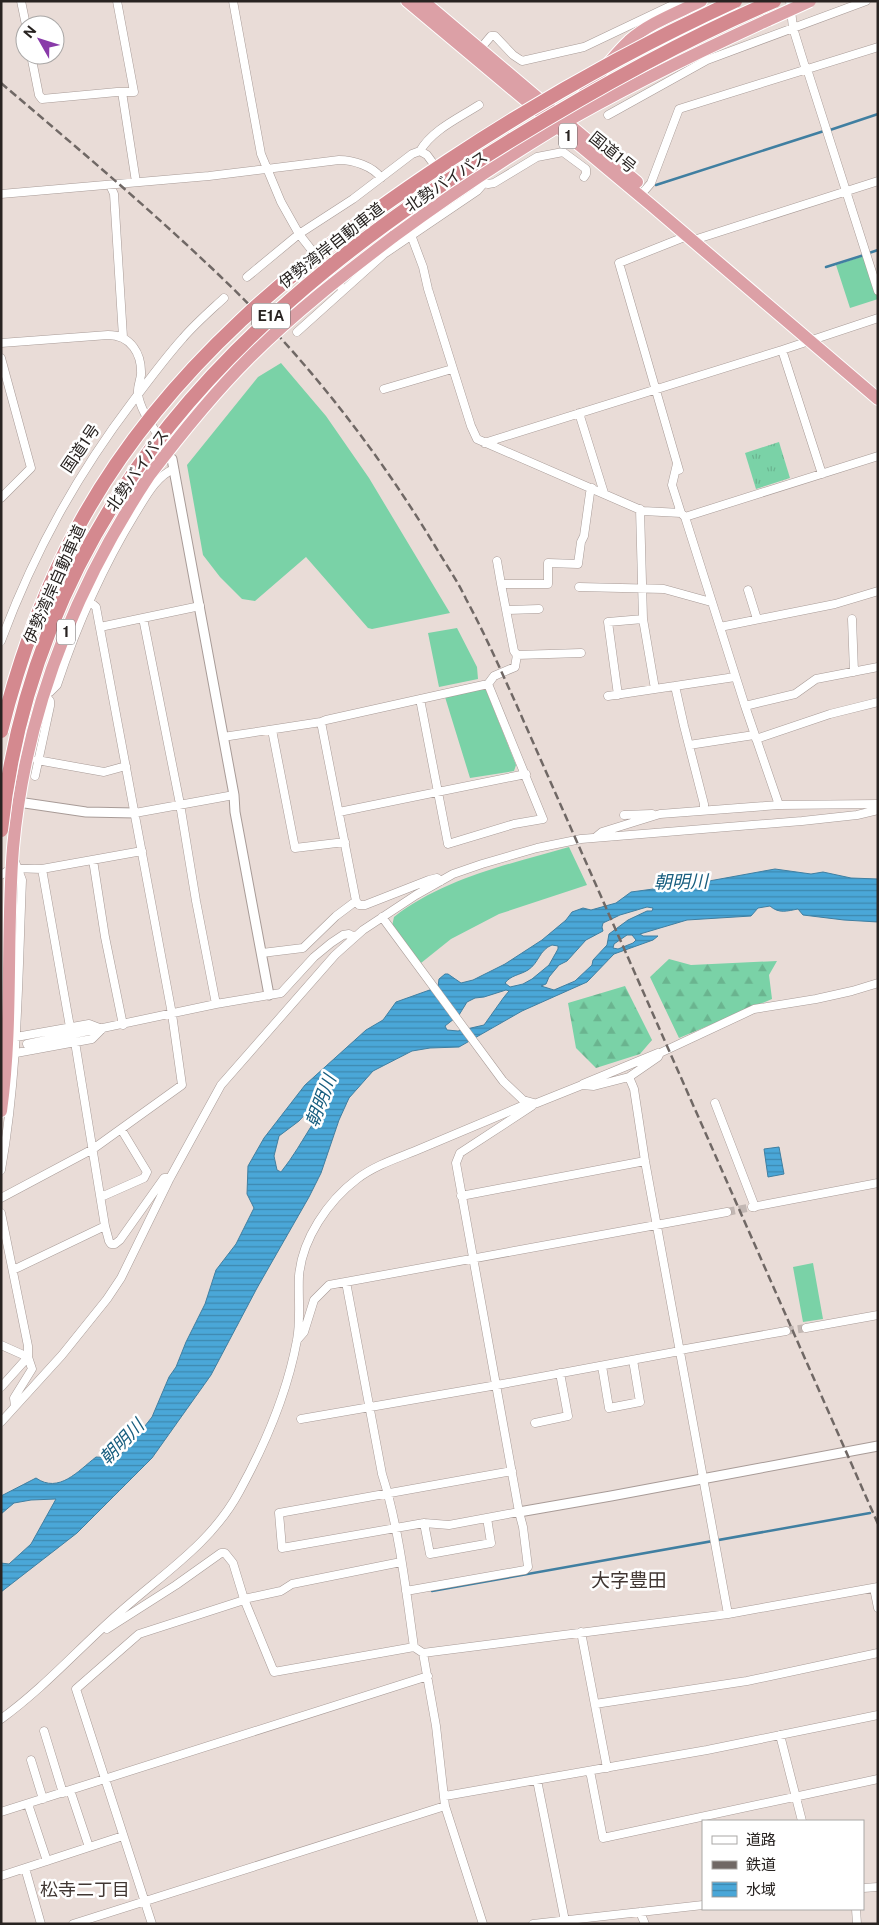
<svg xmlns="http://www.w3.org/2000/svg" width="879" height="1925" viewBox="0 0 879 1925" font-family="'Public Sans','Noto Sans JP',sans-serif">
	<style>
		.grass { fill: #7ad2a7 }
		.forest { fill: url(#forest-firs) }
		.park { fill: url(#park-tufts) }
		.water { fill: url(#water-rules); stroke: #407fa1; fill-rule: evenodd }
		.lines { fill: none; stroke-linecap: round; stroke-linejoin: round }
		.stream { stroke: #407fa1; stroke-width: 2.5 }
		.minor-tunnel { stroke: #c2b7b3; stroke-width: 8; stroke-dasharray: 8 4; stroke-linecap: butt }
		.minor-casing { stroke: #a89b97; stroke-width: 9 }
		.tertiary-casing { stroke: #a89b97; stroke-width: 11 }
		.trunk-casing { stroke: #fff; stroke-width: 14 }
		.minor { stroke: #fff; stroke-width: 8 }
		.tertiary { stroke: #fff; stroke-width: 9 }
		.trunk { stroke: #dca0a6; stroke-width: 12 }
		.rail { stroke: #706865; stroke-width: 2.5; stroke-dasharray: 8 4; stroke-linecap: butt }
		.trunk-bridge-casing { stroke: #fff; stroke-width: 14; stroke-linecap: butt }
		.motorway-bridge-casing { stroke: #fff; stroke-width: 16; stroke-linecap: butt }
		.trunk-bridge { stroke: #dca0a6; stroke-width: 12 }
		.motorway-bridge { stroke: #d4898f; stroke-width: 14 }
		.labels { text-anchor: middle; stroke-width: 5; stroke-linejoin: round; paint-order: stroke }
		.shield { fill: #fff; stroke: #686564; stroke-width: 1 }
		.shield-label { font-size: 15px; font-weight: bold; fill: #282321 }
		.street-label { font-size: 16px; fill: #282321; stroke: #fff }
		.water-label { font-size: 18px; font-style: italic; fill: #185e7f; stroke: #fff }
		.neighbourhood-label { font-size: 18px; fill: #413733; stroke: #fff }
		.quarter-label { font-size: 19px; fill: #413733; stroke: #fff }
	</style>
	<defs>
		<pattern id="forest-firs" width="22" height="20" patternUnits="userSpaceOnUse" patternTransform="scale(1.25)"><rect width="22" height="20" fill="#7ad2a7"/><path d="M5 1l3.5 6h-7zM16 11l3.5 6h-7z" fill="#6ab48f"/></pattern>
		<pattern id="park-tufts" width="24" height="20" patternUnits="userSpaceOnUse" patternTransform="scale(1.25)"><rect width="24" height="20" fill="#7ad2a7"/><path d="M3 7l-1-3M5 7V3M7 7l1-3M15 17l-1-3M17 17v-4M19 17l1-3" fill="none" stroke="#6ab48f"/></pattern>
		<pattern id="water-rules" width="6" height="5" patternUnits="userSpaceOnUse" patternTransform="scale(1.25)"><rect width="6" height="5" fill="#4aa7d8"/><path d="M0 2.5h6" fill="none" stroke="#3e88af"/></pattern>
	</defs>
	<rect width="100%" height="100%" fill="#e9dcd7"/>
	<path class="grass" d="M864,256L878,299L850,308L836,265Z
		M281,363L326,416L369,478L450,613L372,629L368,628L306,557L255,601L242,599L220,577L203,555L187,465L258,377Z
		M457,628L477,667L478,679L439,687L428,633Z
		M483,688L486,690L516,765L514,771L470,778L445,697Z
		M569,847L587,885L499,914L451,939L421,963L392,926L394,917C444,878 510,864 569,847Z
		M813,1263L823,1319L803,1322L793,1267Z"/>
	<path class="forest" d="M669,959L691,965L777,961L769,975L772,999L679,1038L650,977Z
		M625,986L652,1040L640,1054L596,1068L576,1048L568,1003Z"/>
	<path class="park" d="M779,442L790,478L756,489L745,453Z"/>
	<path class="water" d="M775,869L811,874L823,872L851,878L878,879V922L844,920L803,915L798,909C787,911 779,914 770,906L758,908L751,916L687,920L640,934L643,936H658L653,940L614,954L587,982L522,1011L459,1047L430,1048L412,1051L373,1071L349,1098L339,1120L321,1173L309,1197L257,1288L211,1375L152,1458L77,1533L1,1592V1563L9,1564L31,1544L56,1499L31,1500L14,1503L1,1514V1496L36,1478C59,1494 78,1471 96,1457L115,1458L126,1450L152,1417L169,1377L176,1367L186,1342L205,1304L216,1270L236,1244L254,1208L247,1194L248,1166L264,1138L305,1085L366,1030L383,1020L396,1002L438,987L439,979L445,974H448L461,983L473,980L505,964L542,940L566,920L572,912L583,908L591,910L616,903L631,892L698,883ZM647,907L653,908L652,911H647L628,920L609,934L607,945L593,960L592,965L575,981L554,990L541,986L546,984L549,977L559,965L567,961L586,940L603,931L602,927L603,923L620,915ZM627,935H632L636,940L633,943L618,949L613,948L614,944ZM552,945L558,946V949L549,965L532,979L523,984L510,987L505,983C511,975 520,975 528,970C539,963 539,950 552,945ZM506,990L509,991L504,997L484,1025L458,1031L447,1030L445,1026L459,1015L467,1002L475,998L484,997ZM325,1101C322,1112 318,1115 312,1125C302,1141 293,1157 281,1172L277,1170L274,1156L279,1136L299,1121L310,1109L320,1107Z
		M779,1147L784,1174L768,1177L764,1149Z"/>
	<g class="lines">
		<path class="stream" d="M830,130L878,114
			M656,185L824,131
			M869,253L878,250
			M826,267L864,255
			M432,1591L870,1513"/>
		<path class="minor-tunnel" d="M727,1212L752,1207
			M786,1331L806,1328"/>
		<defs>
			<path id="minor" d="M21,1L26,25
				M233,1L261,154L281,202L299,234L343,290
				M790,1L793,28L806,70
				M480,49L491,36H495L513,55L522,61L584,47L681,1
				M31,55L39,95L42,99L117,92H134L117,1
				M807,69L878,291
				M122,92L136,182
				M608,115L707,60L866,1
				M420,151L427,155L449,185
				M484,183L488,184L494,183L537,157L563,152L586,169V174L584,177
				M110,185L114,194L123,337
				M645,190L651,183L679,109L878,47
				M1,194L209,176L339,160C353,160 373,166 381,178
				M411,235L423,267L428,289L471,426L477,439L643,511L681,513L685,517L745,706L779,805
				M697,239L878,181
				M247,277L299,234L353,199L412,154L420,151C432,130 459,118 479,105
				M297,332L384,254L477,191L484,183L482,175
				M1,343L108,335C131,335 142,354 141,375C140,381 137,388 138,394C140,410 153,427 161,440
				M782,350L822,474
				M1,358L31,468L1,498
				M384,389L452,369
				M579,413L604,493
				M484,443L782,350L878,318
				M677,464L672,485L681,513
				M679,470L619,263L687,236
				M640,509L643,619L655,689
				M685,517L878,456
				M497,561L501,584
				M579,587L664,589L711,602
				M748,590L757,619
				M506,610L539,609
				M143,618L180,804L196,901L216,1004
				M852,619L854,672
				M100,627L200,606
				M720,627L835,604L878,591
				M1,641C34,552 76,476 133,401C149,380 165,358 183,338C195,324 210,311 224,298
				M581,653L517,655L514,651L501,584H548V563L578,564L581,542L584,536L590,493L592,488
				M488,684L494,676L515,667L517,655
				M675,686L684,726L704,804V810
				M618,695L608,622L643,619
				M608,696L735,677
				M745,706L795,694L816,679L878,667
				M321,722L356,901L359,905H365L429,880L437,878L441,881
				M272,730L295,848L345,842
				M223,737L321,722L326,720L488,684L543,819L514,824L448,844L420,699
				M756,739L830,714L878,702
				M689,745L754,735
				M37,760L104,772L126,766
				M35,776L50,706V701L43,693L50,692L57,685C77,625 102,568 135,514C145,498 156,476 174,469
				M339,812L526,774
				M135,813L234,795
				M624,815L652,814
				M596,837L602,832L660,814L779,805L878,804
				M93,860L105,937L123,1025
				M42,869L70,1027
				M1,875L12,868L42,869L142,851
				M382,917L503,1081L523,1100L534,1103
				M262,953L303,948L336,916L356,901
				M16,1037L89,1024L102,1029
				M27,1044L216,1004L281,993L314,957L331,943L343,935L349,934L354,937
				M16,1053L92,1039L102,1029
				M629,1077L634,1089L645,1161L728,1614
				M583,1084L658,1053
				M715,1103L755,1207
				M1,1170C18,1074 18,977 22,880L14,859
				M461,1196L645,1161
				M101,1197L144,1178L147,1172L121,1129
				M1,1198L93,1149L182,1085L172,1014L96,607L89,601
				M752,1207L878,1183
				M1,1213L28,1346V1357L32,1369L14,1398L15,1406
				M105,1226L109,1241L111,1244H115L120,1240L164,1178H170
				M13,1270L105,1226L75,1042
				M346,1282L382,1474C399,1527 406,1591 414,1647
				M806,1328L878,1315
				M297,1340L304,1332L314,1300L329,1285L727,1212
				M1,1345L28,1357
				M680,1350L786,1331
				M602,1366L609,1408L640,1402L633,1360
				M1,1387L28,1357
				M301,1419L497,1385L680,1351
				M1,1422L62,1355L107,1299L121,1278L170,1178L221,1085L335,955L363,930L416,895L453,874L482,864L537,848L581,839L802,821L857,815L878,810
				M535,1423L568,1416L560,1373
				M512,1471L279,1513L282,1548L424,1523L449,1525L519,1512
				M424,1523L430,1554L491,1543L487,1518
				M874,1588L878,1608
				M406,1591L525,1570L528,1567L523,1527L519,1512L456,1163L460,1153L532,1106
				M107,1629L176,1585L221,1553H225L233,1563L244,1599L274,1672L414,1647L423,1653L728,1614L878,1587
				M581,1632L607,1768
				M423,1653L436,1726L445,1806L483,1924
				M595,1704L747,1681L878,1653
				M1,1719C44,1688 79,1648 119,1613C161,1575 211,1544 239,1492C265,1445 287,1394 297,1340C301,1319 298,1298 299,1276C302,1239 328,1201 357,1179C374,1166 395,1159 415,1151C450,1136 486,1121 522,1106L537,1103L582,1085L594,1086L629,1077L658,1057L660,1053L754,1009L816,999L852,991L878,983
				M44,1731L63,1793
				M780,1735L802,1821
				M31,1760L43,1799
				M589,1771L591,1776L603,1838L878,1779
				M537,1780L565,1921
				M70,1790L89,1847
				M445,1796L707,1750L878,1715
				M28,1804L47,1861
				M1,1812L428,1676
				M25,1868L41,1924
				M1,1876L123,1836
				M863,1888L878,1887
				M856,1909L857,1924
				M640,1912L645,1924
				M73,1924L445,1806
				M152,1924L76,1689L139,1634L241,1601L244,1599L281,1591L292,1584L401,1562
				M533,1924L703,1905"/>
			<path id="tertiary" d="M172,459L234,795L235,812L269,995
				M18,802L86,812L135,813
				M519,1512L611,1496L878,1446"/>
			<path id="trunk" d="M407,1L651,205L878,399
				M423,1L637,182
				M581,98C596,79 611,58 629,41C649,23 677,13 701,1
				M393,237C446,198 501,161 557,127C625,87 696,53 768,20
				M1,1111C13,1024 6,935 13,848C25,714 75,588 149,476"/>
		</defs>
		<use href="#minor" class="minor-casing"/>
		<use href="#tertiary" class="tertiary-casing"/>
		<use href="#trunk" class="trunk-casing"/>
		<use href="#minor" class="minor"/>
		<use href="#tertiary" class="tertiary"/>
		<use href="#trunk" class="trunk"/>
		<path class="rail" d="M1,83C75,146 150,209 220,276C303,355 376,448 435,546C445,563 457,580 466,599C485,634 501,671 517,706L878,1524"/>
		<defs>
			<path id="trunk-bridge" d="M768,20L810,1
				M149,476C180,435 213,394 250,357C294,313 343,275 393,237"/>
			<path id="motorway-bridge" d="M1,731C19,659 44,590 79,525C163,370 304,256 448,161C539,101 635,47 735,1
				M1,830C36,507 246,303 510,141C595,89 682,40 774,1"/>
		</defs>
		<use href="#trunk-bridge" class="trunk-bridge-casing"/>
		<use href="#motorway-bridge" class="motorway-bridge-casing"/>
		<use href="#trunk-bridge" class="trunk-bridge"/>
		<use href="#motorway-bridge" class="motorway-bridge"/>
	</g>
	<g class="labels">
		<g class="shield">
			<rect x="559" y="123.5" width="18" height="25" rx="4"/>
			<rect x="252" y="303.5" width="38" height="25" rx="4"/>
			<rect x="57" y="619.5" width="18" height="25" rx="4"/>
		</g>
		<g class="shield-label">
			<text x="568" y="141">1</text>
			<text x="271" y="321">E1A</text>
			<text x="66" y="637">1</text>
		</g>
		<g class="street-label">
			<text transform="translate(613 152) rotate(39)" y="6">国道1号</text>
			<text transform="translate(446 181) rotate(-34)" y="6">北勢バイパス</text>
			<text transform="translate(331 245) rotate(-38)" y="6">伊勢湾岸自動車道</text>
			<text transform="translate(80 448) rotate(-56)" y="6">国道1号</text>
			<text transform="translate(137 470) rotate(-55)" y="6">北勢バイパス</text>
			<text transform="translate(54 584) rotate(-66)" y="6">伊勢湾岸自動車道</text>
		</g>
		<g class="water-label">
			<text transform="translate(681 882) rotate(-1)" y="6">朝明川</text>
			<text transform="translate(321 1101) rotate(-69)" y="6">朝明川</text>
			<text transform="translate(122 1442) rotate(-46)" y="6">朝明川</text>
		</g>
		<g class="neighbourhood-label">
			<text x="85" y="1896">松寺二丁目</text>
		</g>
		<g class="quarter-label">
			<text x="629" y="1587">大字豊田</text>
		</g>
	</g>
	<rect width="879" height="1925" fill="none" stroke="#282321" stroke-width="5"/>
	<rect x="702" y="1820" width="162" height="90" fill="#ffffff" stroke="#a9a7a6"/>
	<rect x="712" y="1836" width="25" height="8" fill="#ffffff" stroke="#a9a7a6"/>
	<text x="746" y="1845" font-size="15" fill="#282321">道路</text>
	<rect x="712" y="1861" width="25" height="8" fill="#706865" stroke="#a9a7a6"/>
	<text x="746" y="1870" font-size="15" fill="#282321">鉄道</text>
	<rect x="712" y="1882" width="25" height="15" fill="url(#water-rules)" stroke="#a9a7a6"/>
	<text x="746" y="1895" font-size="15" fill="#282321">水域</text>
	<g transform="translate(40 40) rotate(309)"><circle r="24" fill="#ffffff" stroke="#a9a7a6"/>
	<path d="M0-4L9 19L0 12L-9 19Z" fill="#893aa9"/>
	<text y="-8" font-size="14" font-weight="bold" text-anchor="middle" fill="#282321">N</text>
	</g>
</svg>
